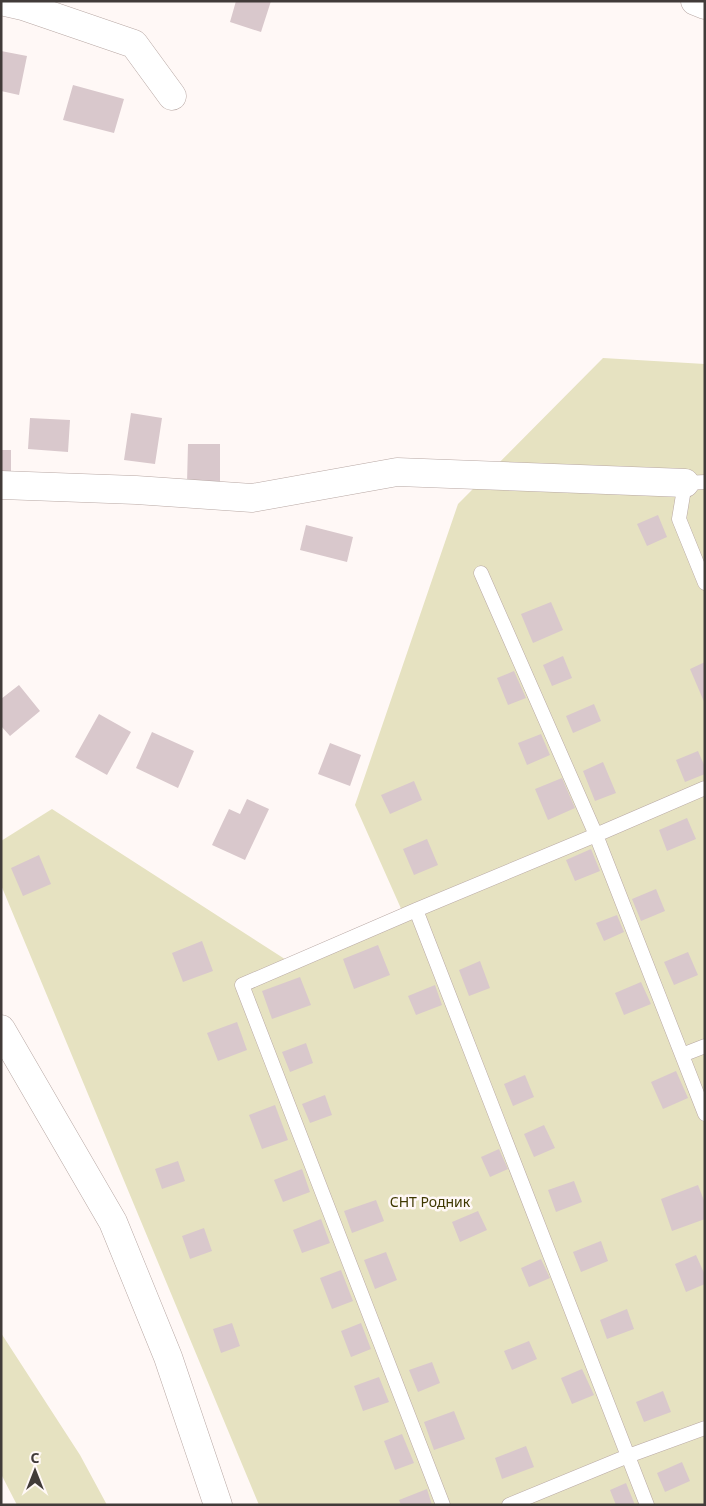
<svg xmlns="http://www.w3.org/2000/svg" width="706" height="1506" viewBox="0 0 706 1506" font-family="'Noto Sans',sans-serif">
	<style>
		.green { fill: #e6e2c1 }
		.building { fill: #d9c8cc }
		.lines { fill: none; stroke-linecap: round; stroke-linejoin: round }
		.lane-casing { stroke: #b8a8a4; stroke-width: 15 }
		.street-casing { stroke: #b8a8a4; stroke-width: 29 }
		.lane { stroke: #fff; stroke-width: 14 }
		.street { stroke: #fff; stroke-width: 28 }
		.labels { text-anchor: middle; stroke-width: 5; stroke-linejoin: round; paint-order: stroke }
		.park-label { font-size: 14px; fill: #3f3800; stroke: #fff8f6 }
	</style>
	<rect width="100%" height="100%" fill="#fff8f6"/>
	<path class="green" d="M603,358L705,364V1505H259L1,885V841L52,809L291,963L403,913L355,805L458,504Z
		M1,1333L80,1455L107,1505H17L1,1474Z"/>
	<path class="building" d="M236,1H271L261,32L230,22Z
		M1,51L27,56L19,95L1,91Z
		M73,85L124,99L114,133L63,120Z
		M131,413L162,418L155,464L124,460Z
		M30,418L70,420L68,452L28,449Z
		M188,444H220V483H187Z
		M1,450H11V471H1Z
		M658,515L667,537L647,546L637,524Z
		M306,525L353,537L347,562L300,550Z
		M551,602L563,630L533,643L521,614Z
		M563,656L572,678L552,686L543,665Z
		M705,662V704L690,669Z
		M514,671L526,698L508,705L497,678Z
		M19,685L40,711L10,736L1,726V699Z
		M594,704L601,721L573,733L566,716Z
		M99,714L131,732L107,775L75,757Z
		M152,732L194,751L178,788L136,768Z
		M541,734L550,755L527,765L518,743Z
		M330,743L361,755L350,786L318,774Z
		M698,751L705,767V774L685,782L676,760Z
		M603,762L616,793L595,801L583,771Z
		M562,778L575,808L548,820L535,789Z
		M414,781L422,800L390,814L381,795Z
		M247,799L269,809L245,860L212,845L229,809L240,814Z
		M687,818L696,839L667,851L659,830Z
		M427,839L438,865L414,875L403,849Z
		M591,849L600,871L575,881L566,860Z
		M39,855L51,884L23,896L11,868Z
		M656,889L665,911L641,921L632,899Z
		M617,915L624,932L604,941L596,923Z
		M202,941L213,971L183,982L172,953Z
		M378,945L390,975L354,989L343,959Z
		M688,952L698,975L674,985L664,962Z
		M480,961L490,988L469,996L459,970Z
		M300,977L311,1005L272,1019L262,991Z
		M641,982L651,1004L624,1015L615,993Z
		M435,985L442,1005L416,1015L408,996Z
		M237,1022L247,1050L218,1061L207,1033Z
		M306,1043L313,1063L290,1072L282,1052Z
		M676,1071L688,1098L663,1109L651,1082Z
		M525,1075L534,1097L513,1106L504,1084Z
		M325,1095L332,1115L310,1123L302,1104Z
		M275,1105L288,1140L262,1149L249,1115Z
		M544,1125L555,1148L534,1157L524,1134Z
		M499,1149L508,1169L490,1177L481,1157Z
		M178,1161L185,1181L162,1189L155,1169Z
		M302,1169L310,1192L283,1202L274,1180Z
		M574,1181L582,1202L556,1212L548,1190Z
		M698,1185L705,1203V1219L672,1231L661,1199Z
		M376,1200L384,1221L352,1233L344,1211Z
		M478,1211L487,1230L460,1242L452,1222Z
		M321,1219L330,1243L302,1253L293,1230Z
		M204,1228L212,1251L190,1259L182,1236Z
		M601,1241L608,1261L581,1272L573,1252Z
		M386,1252L397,1280L375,1289L364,1260Z
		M696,1255L705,1275V1284L686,1292L675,1264Z
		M541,1259L550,1278L529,1287L521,1268Z
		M341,1270L353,1301L332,1309L320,1278Z
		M627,1309L634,1329L607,1339L600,1320Z
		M232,1323L240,1346L221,1353L213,1329Z
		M361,1323L371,1349L351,1357L341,1331Z
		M529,1341L537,1359L512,1370L504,1351Z
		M432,1362L440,1383L418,1392L409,1370Z
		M582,1369L594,1395L572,1404L561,1378Z
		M379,1377L389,1402L363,1411L354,1386Z
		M663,1391L671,1412L644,1422L636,1402Z
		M454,1411L465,1439L434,1450L424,1422Z
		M402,1434L414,1463L395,1470L384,1441Z
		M526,1446L534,1467L502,1479L495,1458Z
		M682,1462L690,1481L665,1492L657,1473Z
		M626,1483L635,1505H616L610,1490Z
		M427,1489L432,1505H401L399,1500Z"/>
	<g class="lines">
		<defs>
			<path id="lane" d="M705,482L685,483L679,519L705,583
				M481,573L596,835L705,788
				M416,910L647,1505
				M682,1055L705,1046
				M443,1505L242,985L416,910L596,835L705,1114
				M509,1505L628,1456L705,1428"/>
			<path id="street" d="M1,1L23,6L134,44L172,96
				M695,1L705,5
				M1,485L136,490L252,498L397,472L685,483
				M1,1029L113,1222L168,1357L218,1505"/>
		</defs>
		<use href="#lane" class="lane-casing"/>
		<use href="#street" class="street-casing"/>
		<use href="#lane" class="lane"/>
		<use href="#street" class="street"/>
	</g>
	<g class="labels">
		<g class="park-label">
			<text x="430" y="1207">СНТ Родник</text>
		</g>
	</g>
	<rect width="706" height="1506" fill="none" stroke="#413b39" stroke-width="5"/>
	<g transform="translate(35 1471)" stroke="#fff8f6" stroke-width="4" paint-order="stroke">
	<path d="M0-4L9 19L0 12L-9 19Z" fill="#413b39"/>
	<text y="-8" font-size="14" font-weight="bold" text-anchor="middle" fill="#413b39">С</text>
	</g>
</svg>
